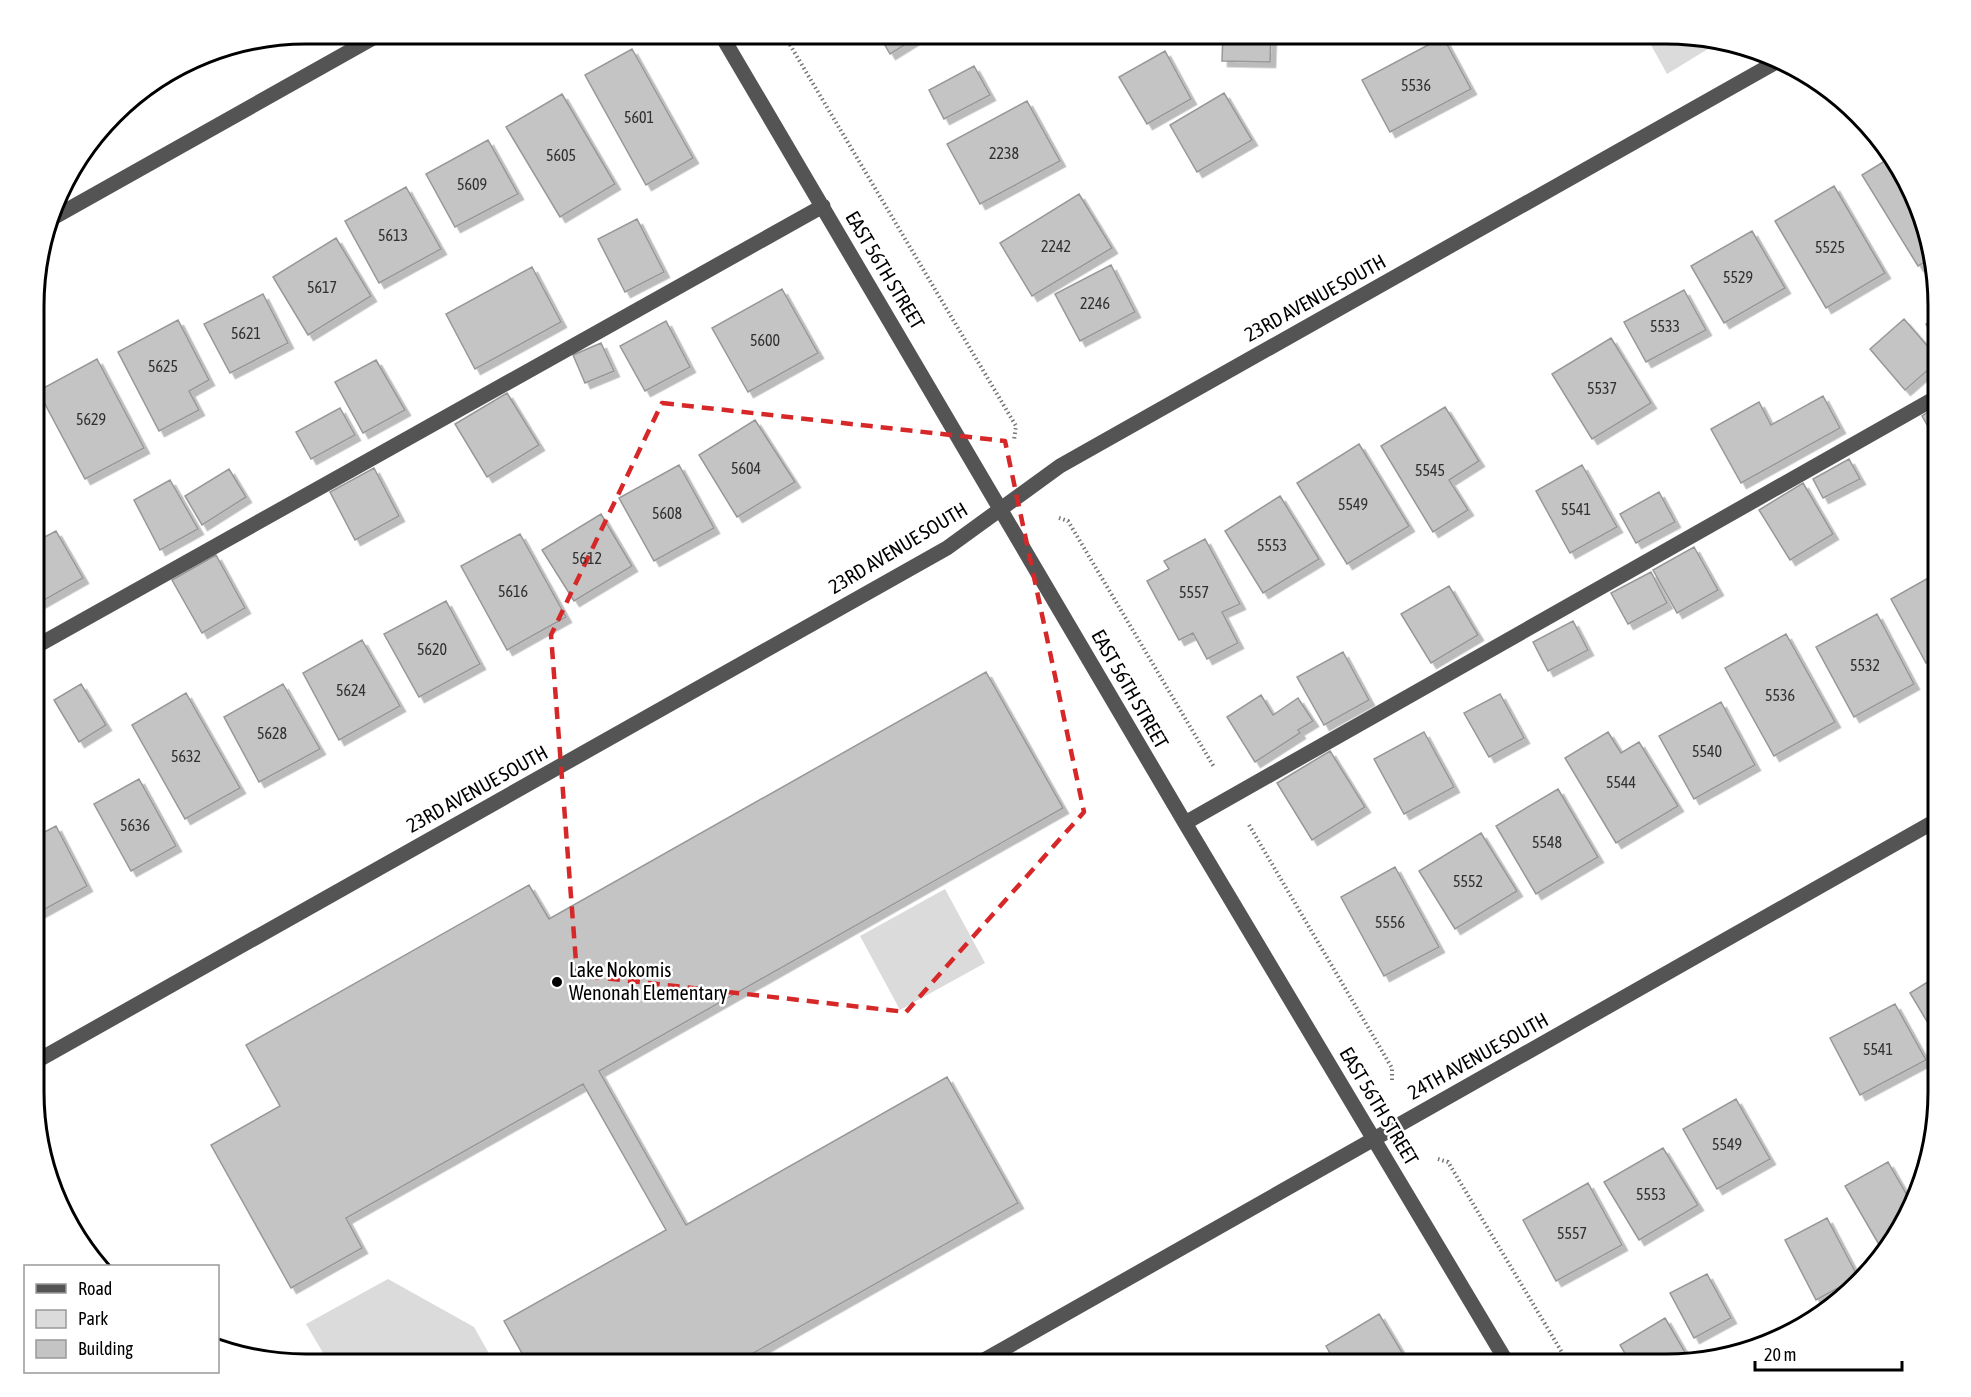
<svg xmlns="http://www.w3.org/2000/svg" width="1971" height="1397" viewBox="0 0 1971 1397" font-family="'Asap Condensed',sans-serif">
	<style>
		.green { fill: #dbdbdb }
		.building { fill: #c4c4c4; stroke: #989898; stroke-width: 1.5; filter: url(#shadow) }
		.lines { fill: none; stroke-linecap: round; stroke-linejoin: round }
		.path { stroke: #767676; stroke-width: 4; stroke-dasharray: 1.5 3; stroke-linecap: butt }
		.minor { stroke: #545454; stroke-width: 15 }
		.marked { fill: none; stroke: #d62828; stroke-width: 4.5; stroke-dasharray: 12 8; stroke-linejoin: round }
		.poi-dot { fill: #000; stroke: #fff; stroke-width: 2 }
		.labels { text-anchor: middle; stroke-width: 5; stroke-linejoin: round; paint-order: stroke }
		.number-label { font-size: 16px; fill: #313131 }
		.street-label { font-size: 20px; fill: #000; stroke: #fff }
		.poi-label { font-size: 20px; fill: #000; stroke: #fff; text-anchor: start }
		.rim { fill: none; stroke: #000; stroke-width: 3 }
	</style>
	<defs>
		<filter id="shadow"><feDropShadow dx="5.5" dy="5.5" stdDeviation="0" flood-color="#0004"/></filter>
	</defs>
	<rect width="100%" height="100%" fill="#fff"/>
	<path class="green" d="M1645,34H1683L1721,41L1667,74Z
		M945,889L985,963L900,1010L860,936Z
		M388,1279L474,1327L495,1364L329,1363L306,1324Z"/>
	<path class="building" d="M878,33H924L890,54Z
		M1223,33H1271L1270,62L1222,61Z
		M1443,37L1471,89L1390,132L1362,80Z
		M632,49L693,158L646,185L585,75Z
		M1165,51L1191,99L1147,124L1119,77Z
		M974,66L990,95L944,119L929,90Z
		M1224,93L1252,140L1197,172L1170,125Z
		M562,94L615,184L560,217L506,127Z
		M1027,101L1060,161L980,204L947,144Z
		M488,140L518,194L455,227L426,174Z
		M1888,159L1910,185L1930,259L1918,266L1862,175Z
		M1834,186L1885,273L1826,308L1775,221Z
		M406,187L441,249L379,283L345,221Z
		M1079,194L1112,248L1032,296L1000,243Z
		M637,219L664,272L625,292L598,239Z
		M1752,231L1785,288L1724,323L1691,266Z
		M336,238L371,296L308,335L273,277Z
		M1111,265L1135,312L1080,341L1055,294Z
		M532,267L561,322L475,369L446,314Z
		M782,289L818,353L748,392L712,328Z
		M1684,290L1706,330L1646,362L1624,322Z
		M263,294L288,343L230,373L204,324Z
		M1937,318V345L1926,324Z
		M1904,319L1937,357V362L1905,390L1870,349Z
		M178,320L209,380L189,391L199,410L159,431L118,352Z
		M666,321L690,367L645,391L620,346Z
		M1611,338L1651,403L1592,439L1552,374Z
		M601,343L614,371L585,383L573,355Z
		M97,359L144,448L85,479L38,391Z
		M376,360L405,410L363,433L335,382Z
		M507,393L539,445L487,477L455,424Z
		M1823,396L1840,428L1741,483L1711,429L1759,402L1771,425Z
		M1937,406V442L1922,416Z
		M1445,407L1479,461L1449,480L1468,510L1433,532L1381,446Z
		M340,408L355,435L311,459L296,432Z
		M755,420L795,482L737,517L699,455Z
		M1359,444L1409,526L1347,564L1297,483Z
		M1849,459L1860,479L1823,498L1813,479Z
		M679,465L714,528L654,561L619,498Z
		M1582,465L1617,527L1570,553L1536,491Z
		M374,468L399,516L355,540L330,492Z
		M229,469L246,497L202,525L185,496Z
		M170,480L198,529L160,550L134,500Z
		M1803,483L1833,534L1790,560L1759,510Z
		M1659,492L1675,522L1636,543L1620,514Z
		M1280,496L1319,559L1263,593L1225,531Z
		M601,514L632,566L574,601L542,550Z
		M56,531L83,578L39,603L35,595V542Z
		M520,534L566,617L507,650L461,566Z
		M1205,539L1240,604L1222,612L1238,643L1207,659L1193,633L1179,640L1147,581L1169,569L1164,561Z
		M1694,547L1718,590L1677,613L1653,570Z
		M216,555L245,608L202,633L172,580Z
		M1651,572L1667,603L1628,624L1611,593Z
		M1937,573V656L1926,663L1891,599Z
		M1449,586L1478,635L1431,663L1401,614Z
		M446,601L480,664L419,697L384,634Z
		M1877,614L1914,684L1854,717L1816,647Z
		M1573,621L1588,650L1548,671L1533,642Z
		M1786,634L1835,722L1774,756L1725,668Z
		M362,640L400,706L339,740L303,673Z
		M1343,652L1369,700L1324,725L1297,677Z
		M986,672L1063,808L599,1071L686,1225L947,1077L1018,1203L734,1364H528L504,1321L666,1230L583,1084L346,1218L362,1248L291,1288L211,1145L280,1106L246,1045L529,885L549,919Z
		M81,684L106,725L79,742L54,700Z
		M283,684L320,749L259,782L224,717Z
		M186,693L240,788L185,819L132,725Z
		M1500,694L1524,738L1489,757L1464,713Z
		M1261,695L1273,715L1298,698L1313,721L1298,730L1300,733L1255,762L1227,717Z
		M1721,702L1755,765L1694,799L1659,736Z
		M1424,732L1454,787L1404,814L1374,759Z
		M1608,732L1621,753L1639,742L1678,806L1616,843L1565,758Z
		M1330,751L1365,807L1312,840L1277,783Z
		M139,779L176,846L131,871L94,804Z
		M1558,789L1598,857L1536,894L1496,826Z
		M56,826L87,886L36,914L35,837Z
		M1481,833L1517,891L1455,929L1419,871Z
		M1395,867L1439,947L1384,976L1341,897Z
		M1937,976V1038L1910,993Z
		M1895,1004L1926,1060L1860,1095L1830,1038Z
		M1736,1099L1770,1159L1717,1189L1683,1129Z
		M1663,1148L1698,1205L1639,1240L1604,1182Z
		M1888,1162L1912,1204L1890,1244L1881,1248L1845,1186Z
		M1588,1183L1622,1245L1556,1281L1523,1220Z
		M1827,1218L1858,1277L1816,1300L1785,1240Z
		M1707,1274L1731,1318L1694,1338L1670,1293Z
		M1379,1314L1409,1364H1336L1326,1346Z
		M1665,1318L1689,1359L1666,1364H1631L1620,1345Z"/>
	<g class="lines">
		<path class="path" d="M783,33L1016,426L1014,440
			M1059,518L1068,521L1214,767
			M1249,825L1392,1068V1080
			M1438,1159L1448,1162L1569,1364"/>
		<path class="minor" d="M720,33L1185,823L1508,1364
			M51,219L382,33
			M35,647L823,206
			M1185,823L1937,397
			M35,1062L947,548L1060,466L1778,61
			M1777,1338L1799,1326
			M977,1364L1937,820"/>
	</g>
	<path class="marked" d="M662,403L1005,441L1084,812L906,1012L577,975L551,635Z"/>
	<circle class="poi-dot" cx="557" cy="982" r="6"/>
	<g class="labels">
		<g class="number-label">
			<text x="1416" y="91">5536</text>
			<text x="639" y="123">5601</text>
			<text x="1004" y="159">2238</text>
			<text x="561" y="161">5605</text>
			<text x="472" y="190">5609</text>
			<text x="393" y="241">5613</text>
			<text x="1056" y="252">2242</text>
			<text x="1830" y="253">5525</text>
			<text x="1738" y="283">5529</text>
			<text x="322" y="293">5617</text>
			<text x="1095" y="309">2246</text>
			<text x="1665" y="332">5533</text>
			<text x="246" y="339">5621</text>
			<text x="765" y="346">5600</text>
			<text x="163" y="372">5625</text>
			<text x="1602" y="394">5537</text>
			<text x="91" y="425">5629</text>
			<text x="746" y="474">5604</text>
			<text x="1430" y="476">5545</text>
			<text x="1353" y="510">5549</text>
			<text x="1576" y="515">5541</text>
			<text x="667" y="519">5608</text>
			<text x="1272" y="551">5553</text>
			<text x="587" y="564">5612</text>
			<text x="513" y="597">5616</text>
			<text x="1194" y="598">5557</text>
			<text x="432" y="655">5620</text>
			<text x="1865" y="671">5532</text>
			<text x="351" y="696">5624</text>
			<text x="1780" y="701">5536</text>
			<text x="272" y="739">5628</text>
			<text x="1707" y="757">5540</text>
			<text x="186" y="762">5632</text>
			<text x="1621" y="788">5544</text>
			<text x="135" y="831">5636</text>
			<text x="1547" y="848">5548</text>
			<text x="1468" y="887">5552</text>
			<text x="1390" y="928">5556</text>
			<text x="1878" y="1055">5541</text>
			<text x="1727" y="1150">5549</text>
			<text x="1651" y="1200">5553</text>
			<text x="1572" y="1239">5557</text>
		</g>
		<g class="street-label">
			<text transform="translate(885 270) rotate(59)" y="7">EAST 56TH STREET</text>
			<text transform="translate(1315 298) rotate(-29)" y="7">23RD AVENUE SOUTH</text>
			<text transform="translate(898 548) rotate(-31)" y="7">23RD AVENUE SOUTH</text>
			<text transform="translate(1130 689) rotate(60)" y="7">EAST 56TH STREET</text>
			<text transform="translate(477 789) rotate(-29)" y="7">23RD AVENUE SOUTH</text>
			<text transform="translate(1478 1056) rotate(-29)" y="7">24TH AVENUE SOUTH</text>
			<text transform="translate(1379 1106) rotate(59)" y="7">EAST 56TH STREET</text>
		</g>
		<g class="poi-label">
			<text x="569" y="977">Lake Nokomis<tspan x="569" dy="23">Wenonah Elementary</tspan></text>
		</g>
	</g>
	<path d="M0 0H1971V1397H0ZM306 44H1666A262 262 0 0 1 1928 306V1092A262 262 0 0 1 1666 1354H306A262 262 0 0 1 44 1092V306A262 262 0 0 1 306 44Z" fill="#fff" fill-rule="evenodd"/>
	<path class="rim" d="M306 44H1666A262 262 0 0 1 1928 306V1092A262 262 0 0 1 1666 1354H306A262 262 0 0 1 44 1092V306A262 262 0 0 1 306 44Z"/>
	<rect x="24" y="1265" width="195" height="108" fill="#ffffff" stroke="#999999" stroke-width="1.5"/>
	<rect x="36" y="1284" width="30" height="9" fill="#545454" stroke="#999999" stroke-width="1.5"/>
	<text x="78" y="1295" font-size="18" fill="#000000">Road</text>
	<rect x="36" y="1310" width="30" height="18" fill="#dbdbdb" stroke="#999999" stroke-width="1.5"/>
	<text x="78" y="1325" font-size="18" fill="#000000">Park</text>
	<rect x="36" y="1340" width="30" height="18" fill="#c4c4c4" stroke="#999999" stroke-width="1.5"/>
	<text x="78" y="1355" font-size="18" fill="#000000">Building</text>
	<path d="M1755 1361v9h147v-9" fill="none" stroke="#000000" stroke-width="3"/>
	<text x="1764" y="1361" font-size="18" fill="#000000" stroke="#ffffff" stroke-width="4.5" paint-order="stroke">20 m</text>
</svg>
